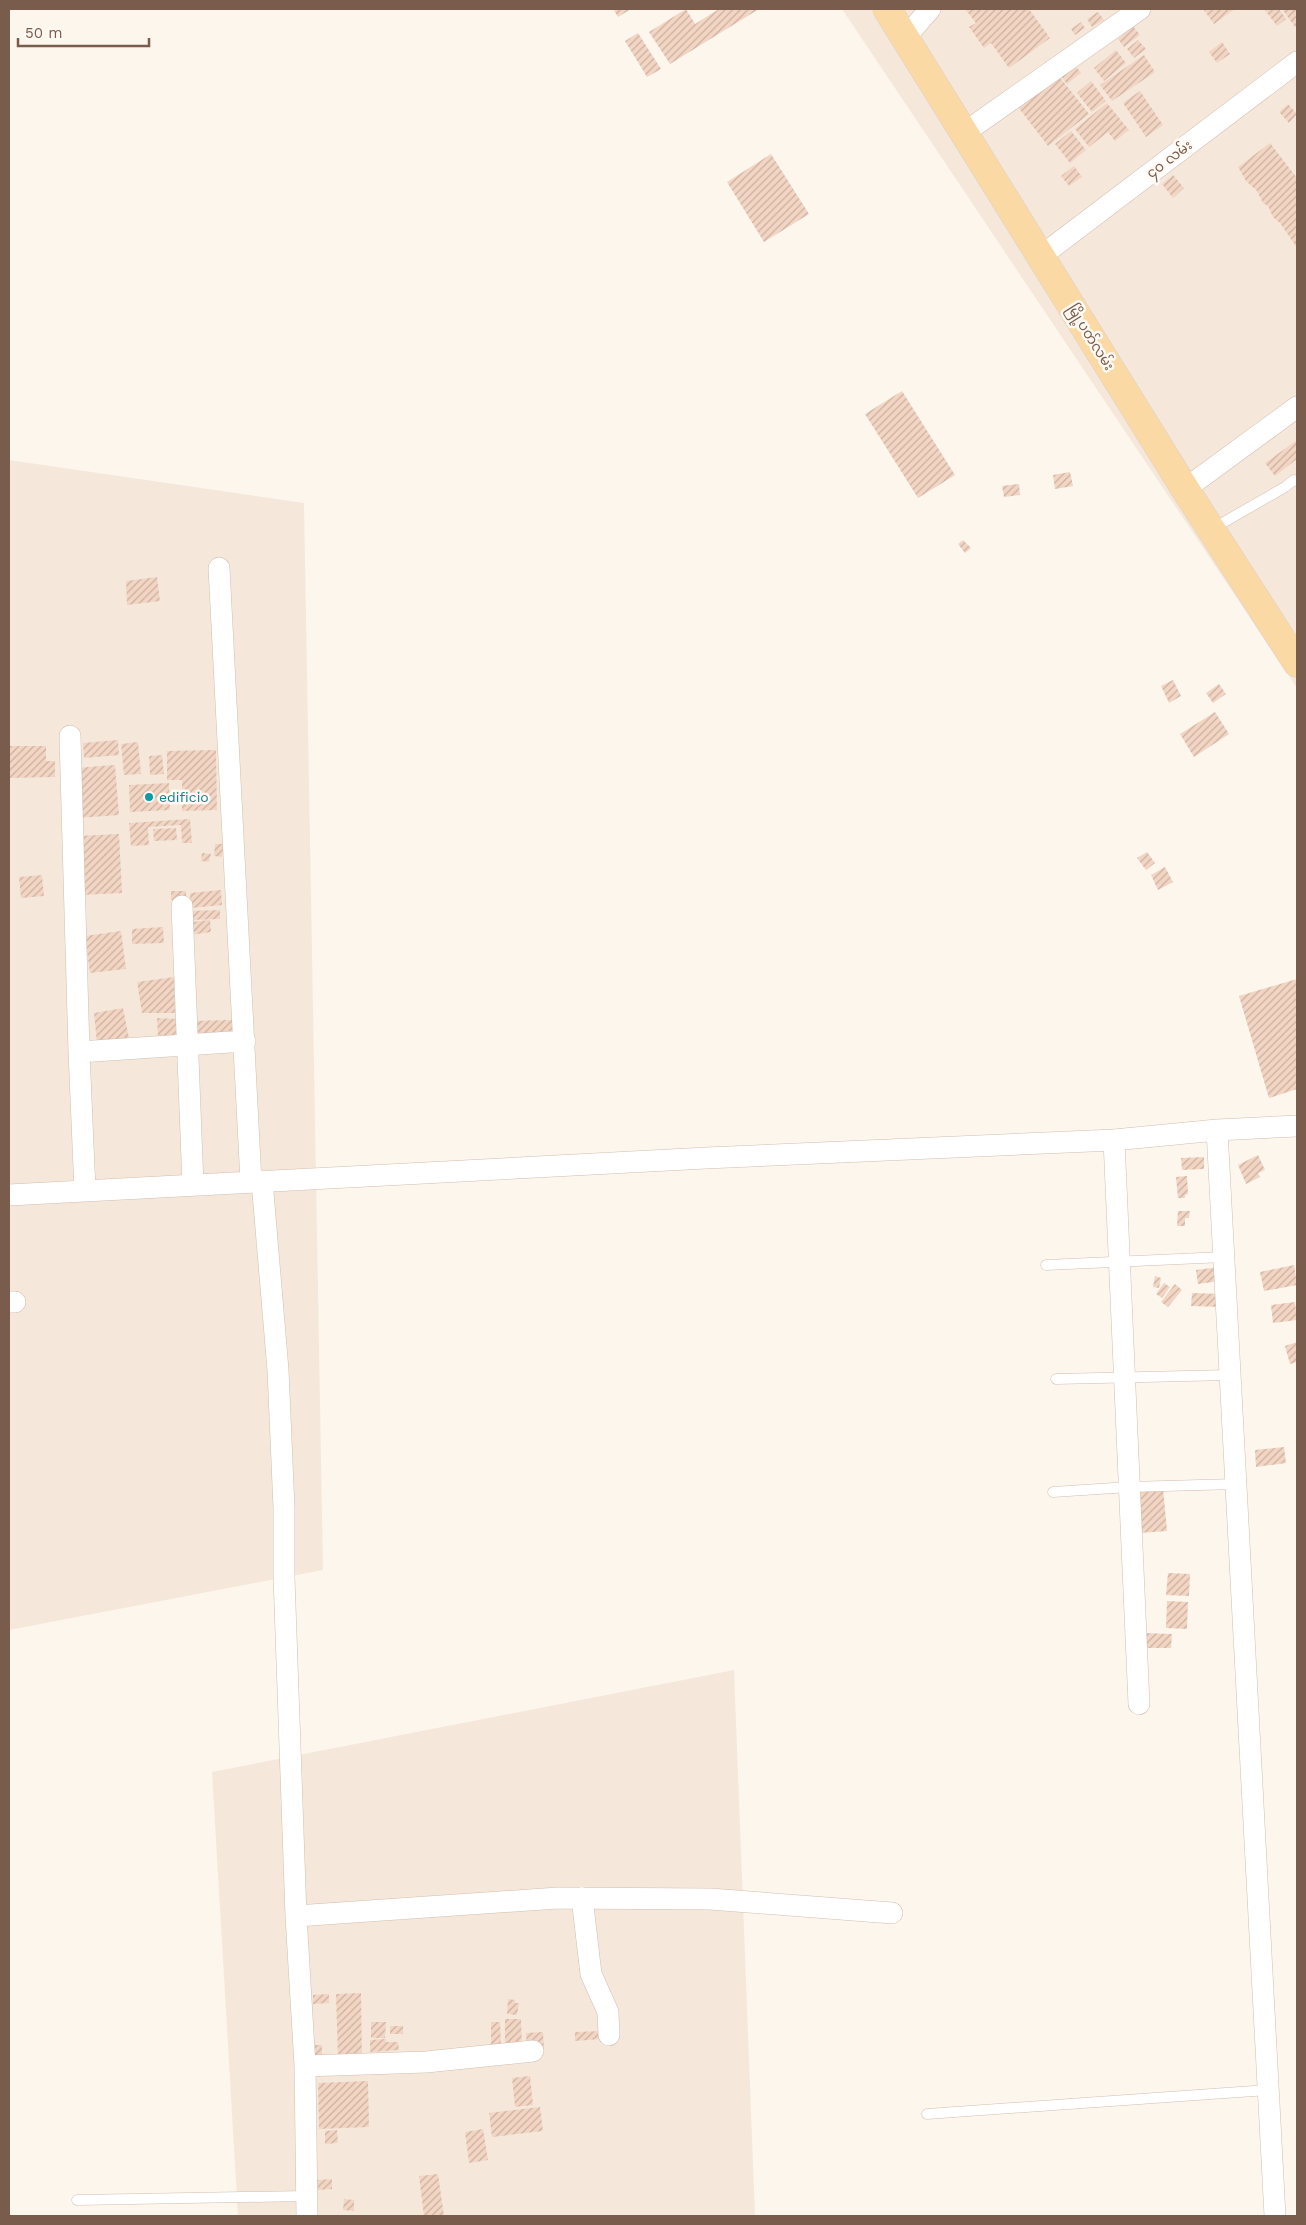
<svg xmlns="http://www.w3.org/2000/svg" width="1306" height="2225" viewBox="0 0 1306 2225" font-family="'Work Sans','Noto Sans Myanmar',sans-serif">
	<style>
		.residential { fill: #f5e8da }
		.building { fill: url(#building-hatch) }
		.lines { fill: none; stroke-linecap: round; stroke-linejoin: round }
		.lane-casing { stroke: #d1beb0; stroke-width: 11 }
		.street-casing { stroke: #d1beb0; stroke-width: 22 }
		.primary-casing { stroke: #dad1cd; stroke-width: 29 }
		.lane { stroke: #fff; stroke-width: 10 }
		.street { stroke: #fff; stroke-width: 21 }
		.primary { stroke: #fbd9a5; stroke-width: 28 }
		.culture-dot { fill: #0f9aa8; stroke: #fffaf3; stroke-width: 2 }
		.labels { text-anchor: middle; stroke-width: 5; stroke-linejoin: round; paint-order: stroke }
		.street-label { font-size: 14px; fill: #7a5c4d; stroke: #fffaf3 }
		.culture-label { font-size: 14px; fill: #0d838f; stroke: #fffaf3; text-anchor: start }
	</style>
	<defs>
		<pattern id="building-hatch" width="6" height="6" patternUnits="userSpaceOnUse" patternTransform="scale(1.25)"><rect width="6" height="6" fill="#f3d5c3"/><path d="M-1 1l2-2M0 6l6-6M5 7l2-2" fill="none" stroke="#cab0a1"/></pattern>
	</defs>
	<rect width="100%" height="100%" fill="#fdf6ec"/>
	<path class="residential" d="M842,9H1297V688Z
		M9,460L304,503L323,1570L9,1630Z
		M734,1670L755,2216H238L212,1772Z"/>
	<path class="building" d="M613,9H631L618,17Z
		M686,9L695,24L719,9H759L670,64L649,32Z
		M965,9H1029L1050,38L1009,68L991,43L984,48L969,27L976,23Z
		M1203,9H1235L1214,24Z
		M1264,9H1279L1286,19L1277,26Z
		M1282,9H1297V26L1295,27Z
		M1098,12L1104,20L1092,27L1087,19Z
		M1081,22L1085,28L1075,35L1071,29Z
		M1133,26L1140,35L1124,47L1118,39Z
		M638,33L661,69L647,77L625,41Z
		M1138,40L1146,49L1134,58L1127,49Z
		M1222,42L1230,54L1217,63L1209,52Z
		M1116,50L1126,63L1104,81L1094,68Z
		M1144,55L1155,72L1112,101L1100,85Z
		M1071,60L1081,73L1067,84L1057,71Z
		M1058,75L1089,114L1048,146L1018,107Z
		M1091,81L1106,101L1092,112L1077,93Z
		M1140,91L1163,125L1146,137L1123,103Z
		M1107,103L1129,130L1115,141L1108,132L1089,147L1075,129Z
		M1288,104L1297,114L1289,123L1279,112Z
		M1071,131L1086,150L1070,163L1055,144Z
		M1270,143L1297,178V248L1280,223L1273,217L1268,206L1263,203L1257,191L1246,181L1238,167Z
		M771,154L809,214L764,242L727,182Z
		M1074,166L1082,177L1069,186L1061,176Z
		M1173,175L1184,188L1173,198L1162,184Z
		M902,391L955,475L918,498L865,414Z
		M1297,440V459L1275,476L1265,463Z
		M1070,472L1073,486L1055,489L1053,475Z
		M1019,484L1020,495L1004,497L1002,486Z
		M963,540L971,548L965,553L958,544Z
		M157,577L160,601L127,605L126,581Z
		M1173,680L1181,696L1169,703L1161,686Z
		M1219,684L1226,694L1213,703L1206,693Z
		M1215,712L1229,734L1194,757L1180,734Z
		M118,740L119,755L84,758L83,743Z
		M138,742L141,774L124,775L121,744Z
		M9,746H46V761H55V777L9,778Z
		M216,750L217,810L182,811V780H167V751Z
		M162,755L164,774L150,775L149,756Z
		M115,765L119,815L78,818L75,768Z
		M169,783L170,810L130,812L129,785Z
		M190,819L192,843H182L181,825L148,827L149,845L131,846L129,823Z
		M176,828L177,840L154,841L153,829Z
		M119,834L122,893L81,895L78,836Z
		M215,844H224L222,857L214,856Z
		M1147,852L1155,863L1146,870L1137,858Z
		M202,853L211,854L209,862L201,861Z
		M1165,867L1173,882L1158,890L1151,875Z
		M42,875L44,896L21,898L19,877Z
		M221,890L222,905L191,908L190,893Z
		M171,891H186V900H171Z
		M220,910V919L190,920L189,911Z
		M210,920L211,932L191,935L192,922Z
		M163,927L164,943L132,944V929Z
		M121,931L126,969L90,973L85,936Z
		M174,977L175,1013H142L137,982Z
		M1297,979V1089L1269,1098L1239,996Z
		M123,1008L129,1038L97,1043L94,1013Z
		M157,1018L176,1019L178,1038L158,1037Z
		M232,1020L233,1033L193,1038V1021Z
		M1258,1155L1265,1170L1258,1173L1260,1177L1246,1184L1238,1165Z
		M1204,1157V1169L1182,1170L1181,1158Z
		M1187,1176L1188,1194L1185,1195V1198H1178L1176,1177Z
		M1178,1211H1190L1189,1218H1185V1226H1177Z
		M1294,1265L1297,1285L1264,1291L1260,1272Z
		M1219,1267L1221,1281L1198,1284L1196,1270Z
		M1155,1276L1161,1278L1159,1288L1153,1287Z
		M1164,1283L1170,1287L1162,1298L1156,1294Z
		M1175,1284L1182,1290L1168,1307L1161,1302Z
		M1192,1293L1223,1294V1307L1191,1306Z
		M1295,1302L1297,1320L1273,1323L1271,1305Z
		M1297,1342V1362L1290,1364L1285,1346Z
		M1284,1447L1286,1463L1256,1467L1255,1450Z
		M1163,1488L1167,1531L1139,1533L1136,1491Z
		M1168,1573L1190,1574L1189,1596L1166,1595Z
		M1167,1601L1188,1602L1187,1629L1166,1628Z
		M1144,1633L1172,1634L1171,1648H1143Z
		M361,1993L362,2059H338L336,1994Z
		M329,1994V2003L313,2004V1995Z
		M508,1999L515,2000V2003H519L517,2015L507,2014Z
		M505,2019H521L522,2050H505Z
		M371,2022H386L385,2038H371Z
		M491,2022H500L501,2047L491,2048Z
		M390,2026H403V2034H390Z
		M600,2031V2039L575,2041V2032Z
		M543,2032L544,2049L527,2050L526,2033Z
		M386,2039V2042H398L399,2050L370,2052V2040Z
		M311,2045H322V2059L311,2060Z
		M530,2076L533,2105L515,2107L512,2078Z
		M368,2081L369,2127L319,2129L318,2083Z
		M540,2107L543,2131L492,2137L489,2113Z
		M483,2129L488,2160L469,2163L465,2132Z
		M337,2130L338,2143L325,2144V2131Z
		M438,2174L444,2216H424L419,2176Z
		M332,2179V2189L318,2190L317,2180Z
		M344,2199L354,2200V2211L343,2210Z"/>
	<g class="lines">
		<defs>
			<path id="lane" d="M1212,529L1285,487L1294,480L1297,481
				M1046,1265L1224,1257
				M1056,1379L1230,1375
				M1053,1492L1129,1487L1236,1484
				M927,2114L1268,2090
				M77,2200L306,2196"/>
			<path id="street" d="M905,38L930,9
				M964,133L1140,9
				M1041,256L1297,62
				M1185,489L1297,407
				M219,568L251,1182
				M70,736L79,1052L85,1191
				M182,906L193,1185
				M79,1052L245,1041
				M1217,1130L1275,2216
				M1114,1140L1139,1704
				M262,1181L278,1370L284,1508V1577L296,1916L305,2066L307,2216
				M9,1195L706,1158L1114,1140L1217,1130L1297,1126
				M9,1302H15
				M582,1898L591,1974L608,2012L609,2035
				M296,1916L558,1898L710,1899L892,1913
				M305,2066L426,2062L533,2051"/>
			<path id="primary" d="M887,9L1185,489L1297,663"/>
		</defs>
		<use href="#lane" class="lane-casing"/>
		<use href="#street" class="street-casing"/>
		<use href="#primary" class="primary-casing"/>
		<use href="#lane" class="lane"/>
		<use href="#street" class="street"/>
		<use href="#primary" class="primary"/>
	</g>
	<circle class="culture-dot" cx="149" cy="797" r="5"/>
	<g class="labels">
		<g class="street-label">
			<text transform="translate(1169 159) rotate(-37)" y="5">၄၀ လမ်း</text>
			<text transform="translate(1091 337) rotate(58)" y="5">မြို့ပတ်လမ်း</text>
		</g>
		<g class="culture-label">
			<text x="159" y="802">edificio</text>
		</g>
	</g>
	<rect width="1306" height="2225" fill="none" stroke="#7a5c4d" stroke-width="20"/>
	<path d="M18 38v8h131v-8" fill="none" stroke="#7a5c4d" stroke-width="2.5"/>
	<text x="25" y="38" font-size="15" fill="#7a5c4d" stroke="#fffaf3" stroke-width="4" paint-order="stroke">50 m</text>
</svg>
